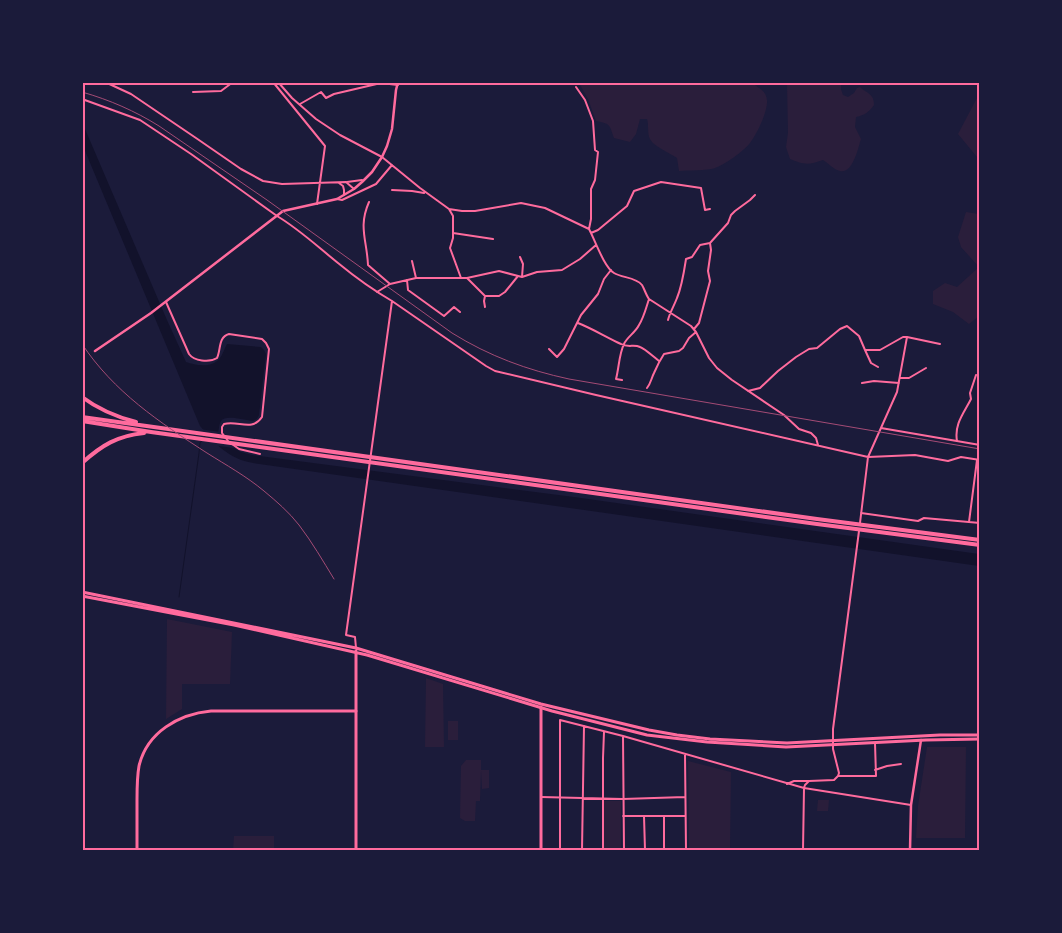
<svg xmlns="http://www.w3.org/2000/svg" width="1062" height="933" viewBox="0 0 1062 933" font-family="'PT Sans',sans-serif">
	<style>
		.green { fill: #2a1e3b }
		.water { fill: #12122b }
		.pier { fill: #1b1b3a }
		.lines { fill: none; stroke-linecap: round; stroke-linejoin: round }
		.stream { stroke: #12122b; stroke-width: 1 }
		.pedestrian { stroke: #ff6b9d; stroke-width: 2 }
		.minor { stroke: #ff6b9d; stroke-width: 2 }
		.tertiary { stroke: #ff6b9d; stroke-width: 2.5 }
		.secondary { stroke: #ff6b9d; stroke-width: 3 }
		.primary { stroke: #ff6b9d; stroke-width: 3 }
		.trunk { stroke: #ff6b9d; stroke-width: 4 }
		.rail { stroke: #a44b75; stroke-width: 1 }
		.neatline { fill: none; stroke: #ff6b9d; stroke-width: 2 }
	</style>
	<rect width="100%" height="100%" fill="#1b1b3a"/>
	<path class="green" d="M579,83H752C758,88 766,90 767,100C768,111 757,134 750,143C744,151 724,165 715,168C707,171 688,170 679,171L677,158C670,153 653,146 650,139C647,133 649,125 647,119H640L636,134L630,142L614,138C609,124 611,124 596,121L588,99Z
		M787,83H841V89L843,95L848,97L854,93L857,88L860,87C867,94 874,93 874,105C869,112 865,115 856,117L855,127L861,139C858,148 853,174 840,171C834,170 828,163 823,160C809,165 804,165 790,159L786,147L788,133Z
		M979,97V158L977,157L958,134L977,98Z
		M966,212L979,214V267L961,247L958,237Z
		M979,267V316L969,324L953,312L933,304V291L945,283L957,287Z
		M167,619L232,632L230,684H182V709L166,719Z
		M426,678L443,684L444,747H425Z
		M448,721H458V740H448Z
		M927,747H966L965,838H916L918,806Z
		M466,760H481V770H489V788L482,789L481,771L480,801H476L475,821H465L460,818L461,766Z
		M688,761L731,772L730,850H689Z
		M818,800H829L828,811H817Z
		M604,801H621V850H604Z
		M234,836H274V850H233Z"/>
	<path class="water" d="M82,122L167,320L186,362C197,366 212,368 220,358C223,354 224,349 227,344L261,347L264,350L266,354L259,415L257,419L253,421C245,420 225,414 221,421C219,424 219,429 218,433L234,448L241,452L252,455L574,497L979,554V566L253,463C229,459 215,444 200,426L83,146Z"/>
	<path class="pier" d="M199,429L221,432L229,441L240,449L213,445Z"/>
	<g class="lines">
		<path class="stream" d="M179,597L199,453L200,443L205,436"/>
		<path class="pedestrian" d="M166,302L189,354C194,361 209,363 217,358C221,350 218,337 229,334L262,339L266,343L269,349L262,417C252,432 238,420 224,424L222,427V433L228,441
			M232,444L239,449L260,454"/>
		<path class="minor" d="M105,82L131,94L196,138L241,169L263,181L282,184L346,182L354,189
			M273,82L325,146L317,204
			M278,82L292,98L316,119L340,135L382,157L420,188L449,209L462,211H475L521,203L545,208L589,229C595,240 604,267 614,273C622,278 636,277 642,285C644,288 646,295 649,299L691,326L696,332L709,358L717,368L732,380L784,415L799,429L811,433L816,438L818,445
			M576,87L585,100L593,121L595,150L598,152L595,180L591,189V219L589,229
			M193,92L221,91L233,82
			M82,99L140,120L191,154L277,216C299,229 318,247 338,263C355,277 373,290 392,301L486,366L495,371L596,395L868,457L915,455L948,461L961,457L980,460
			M300,104L321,92L326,98L334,94L381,83L398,85
			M347,182L362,180
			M339,183L343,186L344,190V195
			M392,190L412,191L424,193
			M337,199L342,200L376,184L392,165
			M369,202C358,227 367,240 368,265L390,284
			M449,209L453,216V238L450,248L461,278
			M453,233L493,239
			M591,233L598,230L627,206L634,191L661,182L701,188L705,210L710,209
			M520,257L523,264L522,277
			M412,261L416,278
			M467,278L485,296H499L505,292L518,276
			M407,280L408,290L444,316L454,307L460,312
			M377,292L390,284L416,278H467L499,271L522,277L537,272L562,270L580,259L596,245
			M485,296L484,301L485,307
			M668,320C670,312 674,306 677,298C682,286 684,272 686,259L692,257L700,245L710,243L728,223L731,215L735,211L750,200L755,195
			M578,323C593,329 606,337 621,344C628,348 634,344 640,347C644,348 655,358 659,361
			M694,329L699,323L710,281L708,271L711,250L710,243
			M549,349L557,357L564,349L581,315L598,294L604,279L611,270
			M865,350L871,363L878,367
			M900,378H909L926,368
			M622,380L616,379C619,368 619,354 624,344C627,337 635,333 639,325C644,317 646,308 649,299
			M862,383L874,381L899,383
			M647,388C651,383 651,379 654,373C657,366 660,360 664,354L679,351L683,348L689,338L696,332
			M748,391L760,388L778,371L796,357L809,349L817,348L840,329L847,326L859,336L865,350H880L903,337H907L940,344
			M881,428L980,445
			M957,441C954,424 964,413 971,399L970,393L976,375
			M861,513L918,521L924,518L980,523
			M969,522L977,460
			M860,523L868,457L897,392L907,337
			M356,648L355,637L346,635L392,301
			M623,736L624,850
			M685,755L686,850
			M875,770L887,766L901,764
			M838,776H876L875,743
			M787,784L794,781H809
			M804,788L805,785L809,781L834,780L838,776L839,773L833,749V729L859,531
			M541,797L623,799L685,797
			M623,816H685
			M644,816L645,850
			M664,817V850
			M560,850V720L623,736L804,788L911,805
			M582,850L584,726
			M603,850V758L604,732
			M803,850L804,788"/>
		<path class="tertiary" d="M95,351L151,313L283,211L337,199L354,189L362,182L372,172L382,157L387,146L392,129L396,90L398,82
			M910,850L911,805L921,740"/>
		<path class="secondary" d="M137,850C137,834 137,817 137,800C137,789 137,777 139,766C147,732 179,714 211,711H356
			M541,850V707"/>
		<path class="primary" d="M82,592L356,648L541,704L649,730L677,735L710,739L787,743L940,735H980
			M82,596L234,625L367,655L552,711L647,735L707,742L786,747L926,740L980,739
			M356,651V850"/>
		<path class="trunk" d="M82,397C98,409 117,417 136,422
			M82,417L817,519L980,540
			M82,421L151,432L817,524L980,545
			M82,463C102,445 117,436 144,433"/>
		<path class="rail" d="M82,92C110,100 135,111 159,126L267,200L452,333C489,356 527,370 569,379L980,449
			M82,344C114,392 159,422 207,453C226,465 246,476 264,491C276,501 289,512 299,525C312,542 323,561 334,579"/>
	</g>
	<rect width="1062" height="933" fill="none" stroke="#1b1b3a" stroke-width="168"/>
	<rect x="84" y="84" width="894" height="765" class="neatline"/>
</svg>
